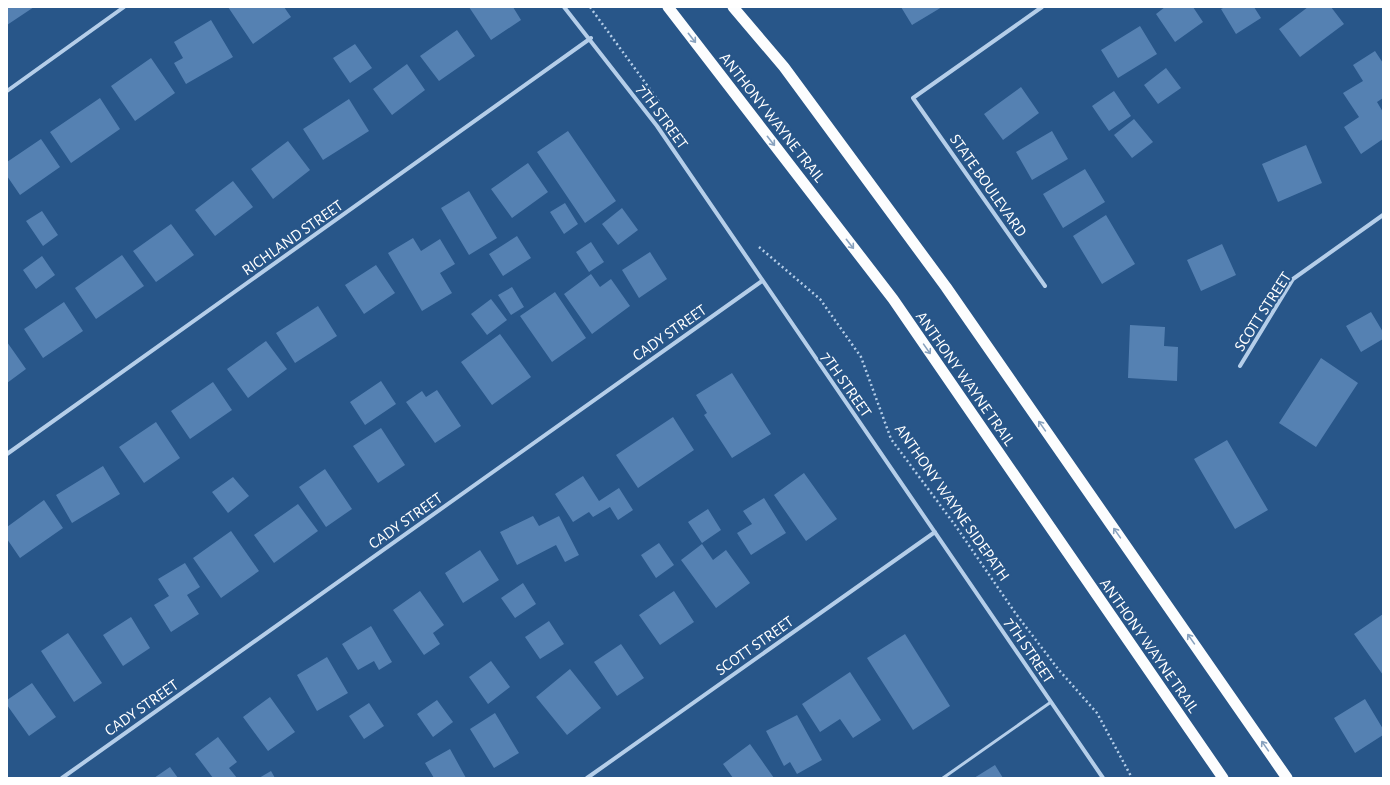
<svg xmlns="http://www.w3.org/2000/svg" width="1390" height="785" viewBox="0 0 1390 785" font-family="'Alegreya Sans',sans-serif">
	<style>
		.building { fill: #5581b2 }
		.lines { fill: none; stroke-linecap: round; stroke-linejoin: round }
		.path { stroke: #b5cee9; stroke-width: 2.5; stroke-dasharray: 2 3; stroke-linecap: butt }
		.service { stroke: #b5cee9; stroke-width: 3 }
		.minor { stroke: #b5cee9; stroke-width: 4 }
		.trunk { stroke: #fcfdfe; stroke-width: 11 }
		.oneway { stroke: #87a1be }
		.labels { text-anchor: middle; stroke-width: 4; stroke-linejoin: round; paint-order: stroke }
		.street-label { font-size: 16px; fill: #fff; stroke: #285689 }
	</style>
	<rect width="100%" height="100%" fill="#285689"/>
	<path class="building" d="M7,7H34L7,25Z
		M228,7H284L291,17L253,44Z
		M469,7H513L521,20L491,40Z
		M901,7H942L912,25Z
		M1165,7H1193L1203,22L1175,42L1156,14Z
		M1225,7H1254L1261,18L1236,34L1221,9Z
		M1308,7H1331L1344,24L1300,57L1279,29Z
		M211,20L233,57L186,84L174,63L183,58L174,42Z
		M1140,26L1157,54L1118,78L1101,50Z
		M457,30L475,56L439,81L420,56Z
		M355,44L372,68L350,83L333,58Z
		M1375,51L1383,63V98L1377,102L1383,112V139L1361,154L1344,127L1359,117L1343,93L1363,81L1353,65Z
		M151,58L175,93L135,121L111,86Z
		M407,64L425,90L392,115L373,89Z
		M1166,68L1181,88L1158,104L1144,85Z
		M1021,87L1039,113L1003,140L984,114Z
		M1114,91L1131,116L1109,131L1092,106Z
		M100,98L120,129L71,163L50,132Z
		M349,99L369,131L323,160L303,129Z
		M1134,119L1153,142L1132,158L1114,135Z
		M568,131L616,201L585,223L537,152Z
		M1052,131L1068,159L1032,180L1016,152Z
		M41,139L60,167L20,195L7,176V162Z
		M288,141L310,170L273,199L251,169Z
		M1306,145L1322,183L1278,202L1262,164Z
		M528,163L548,192L512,218L491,189Z
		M1085,169L1105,202L1063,228L1043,194Z
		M233,181L253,207L215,236L195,210Z
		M469,191L497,238L469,255L441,208Z
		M565,203L578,224L564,234L550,212Z
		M622,208L638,230L618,245L602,224Z
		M42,211L58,235L43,246L26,221Z
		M1106,215L1135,264L1102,284L1073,236Z
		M171,224L194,255L156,282L133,251Z
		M517,236L531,258L503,276L489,254Z
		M413,238L421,251L440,239L455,264L440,273L452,293L422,311L388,253Z
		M591,242L604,262L589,272L576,252Z
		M1222,244L1236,275L1201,291L1187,260Z
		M650,252L667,279L639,298L622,270Z
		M122,255L144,286L96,319L75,288Z
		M42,256L55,275L36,289L23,270Z
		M376,265L395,293L364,314L345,285Z
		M591,274L600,287L611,279L630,306L592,334L564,294Z
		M512,287L524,307L511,315L498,295Z
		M555,292L586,338L552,362L520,316Z
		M491,299L507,320L487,335L471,314Z
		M64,302L83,331L43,358L24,329Z
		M318,306L337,336L295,363L276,333Z
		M1371,312L1383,332V339L1361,352L1346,326Z
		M1130,325L1165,327L1164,346L1178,347L1177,381L1128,378Z
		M500,334L531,377L492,405L461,362Z
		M266,341L287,369L248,398L227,369Z
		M7,342L26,369L7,383Z
		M1321,358L1358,383L1316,447L1279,423Z
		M732,373L771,434L732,458L704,415L707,413L696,395Z
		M381,381L396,404L365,425L350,402Z
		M213,382L232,410L190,439L171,411Z
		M437,390L461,426L435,443L406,402L422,391L426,397Z
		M673,417L694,450L638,488L616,455Z
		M156,422L180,458L144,483L119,447Z
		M381,428L405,465L378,483L353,446Z
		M1227,440L1268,510L1235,529L1194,459Z
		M103,466L120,494L72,523L56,495Z
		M325,469L352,509L326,527L299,487Z
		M804,473L837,519L806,541L774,495Z
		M583,476L599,501L619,488L633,510L618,520L610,507L593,517L589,512L573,522L555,494Z
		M233,477L249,496L228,513L212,492Z
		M764,498L786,533L751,555L737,533L752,524L743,511Z
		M44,500L63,528L20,558L7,539V527Z
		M298,504L318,531L274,563L254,535Z
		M708,509L721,530L702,543L688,522Z
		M533,516L539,526L559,516L579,555L565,562L556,545L517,565L500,532Z
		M231,531L259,571L221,598L193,558Z
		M659,543L674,565L656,578L641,555Z
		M702,544L713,560L726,550L750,583L716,608L681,560Z
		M480,550L499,580L463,603L445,573Z
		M185,563L200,587L187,595L199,614L171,632L154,605L169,596L158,579Z
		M523,583L536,604L515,618L501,598Z
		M420,591L444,625L433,633L440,644L424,655L393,610Z
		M674,591L694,622L660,645L639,615Z
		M1383,614V675L1354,634Z
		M131,617L150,648L123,666L103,635Z
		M549,621L564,644L540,659L525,637Z
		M371,626L392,662L379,670L374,661L358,670L342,644Z
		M68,633L102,683L74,702L41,651Z
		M905,634L950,706L913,730L867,658Z
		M621,644L644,678L617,696L594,662Z
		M327,657L348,693L317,711L297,675Z
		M491,661L510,687L488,704L469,677Z
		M570,669L601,708L567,735L536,697Z
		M850,672L881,720L853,738L840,719L820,732L802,704Z
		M32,683L56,717L29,736L7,705V700Z
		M270,697L295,732L268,751L243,717Z
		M1365,699L1383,729V735L1355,753L1334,718Z
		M437,700L453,722L433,737L417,714Z
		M369,703L384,726L364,739L349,716Z
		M495,713L519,753L494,768L470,729Z
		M797,715L822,760L797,774L790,762L784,766L766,731Z
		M218,737L237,762L229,768L237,778H213L195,754Z
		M750,744L774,778H733L723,764Z
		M450,749L466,778H434L425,763Z
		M995,765L1003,778H974Z
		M170,767L178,778H154Z
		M271,771L275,778H259Z"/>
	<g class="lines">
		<path class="path" d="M590,7L660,103
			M759,247L820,299L861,357L891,439L955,525L1016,614L1058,669L1097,713L1132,778"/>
		<path class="service" d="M943,778L1051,702"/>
		<path class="minor" d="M564,7L657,126L1103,778
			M1042,7L913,98L1045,286
			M7,91L124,7
			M1240,366L1293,279L1383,215
			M7,454L591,38
			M62,778L762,281
			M587,778L935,532"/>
		<path class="trunk" d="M668,7L893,299L1223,778
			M733,7L784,67L946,287L1287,778"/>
	</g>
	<defs><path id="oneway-shaft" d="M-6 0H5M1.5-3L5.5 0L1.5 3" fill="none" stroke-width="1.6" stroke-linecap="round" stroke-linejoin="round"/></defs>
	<g class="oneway">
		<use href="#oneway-shaft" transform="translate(692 38) rotate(52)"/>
		<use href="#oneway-shaft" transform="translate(771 141) rotate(52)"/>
		<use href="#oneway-shaft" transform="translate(850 244) rotate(52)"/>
		<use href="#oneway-shaft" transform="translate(927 349) rotate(55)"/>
		<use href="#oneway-shaft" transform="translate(1042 426) rotate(-125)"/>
		<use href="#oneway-shaft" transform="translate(1117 533) rotate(-125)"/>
		<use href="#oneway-shaft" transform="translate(1191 639) rotate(-125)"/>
		<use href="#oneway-shaft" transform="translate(1265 746) rotate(-125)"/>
	</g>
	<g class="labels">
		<g class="street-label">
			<text transform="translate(663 116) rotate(54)" y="6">7TH STREET</text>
			<text transform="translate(773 117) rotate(52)" y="6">ANTHONY WAYNE TRAIL</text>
			<text transform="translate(989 185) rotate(55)" y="6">STATE BOULEVARD</text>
			<text transform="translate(292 237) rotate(-35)" y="6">RICHLAND STREET</text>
			<text transform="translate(1262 311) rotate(-57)" y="6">SCOTT STREET</text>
			<text transform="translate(669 332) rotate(-35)" y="6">CADY STREET</text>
			<text transform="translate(966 378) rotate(55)" y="6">ANTHONY WAYNE TRAIL</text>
			<text transform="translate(847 384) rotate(55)" y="6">7TH STREET</text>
			<text transform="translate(953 502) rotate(55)" y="6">ANTHONY WAYNE SIDEPATH</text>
			<text transform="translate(405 520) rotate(-35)" y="6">CADY STREET</text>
			<text transform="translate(754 645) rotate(-35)" y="6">SCOTT STREET</text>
			<text transform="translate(1150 645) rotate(55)" y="6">ANTHONY WAYNE TRAIL</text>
			<text transform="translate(1030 650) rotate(56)" y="6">7TH STREET</text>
			<text transform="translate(141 707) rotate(-35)" y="6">CADY STREET</text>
		</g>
	</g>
	<rect width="1390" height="785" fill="none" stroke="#ffffff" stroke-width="16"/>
</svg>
